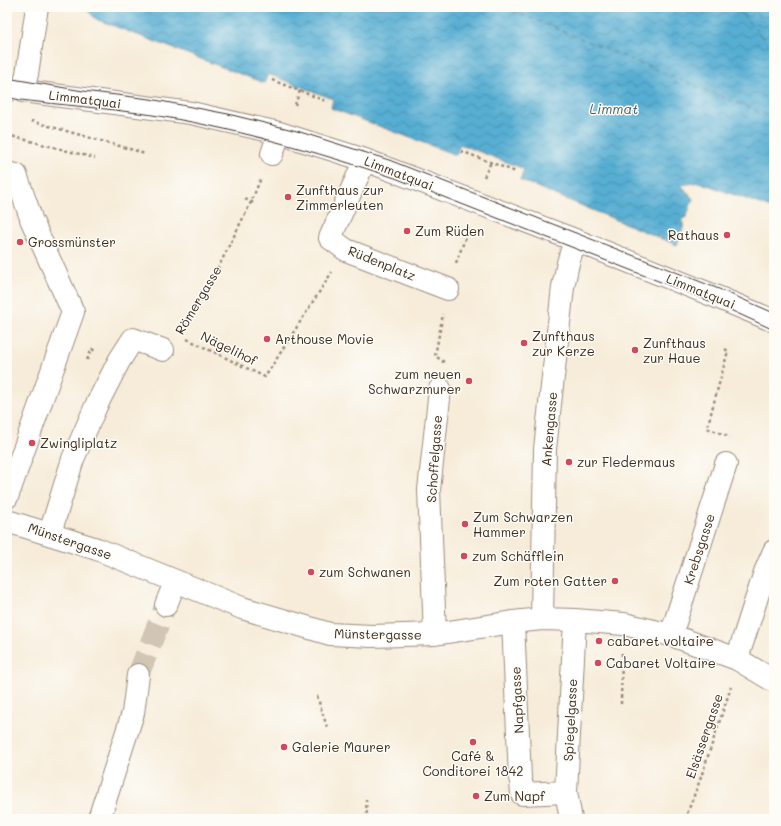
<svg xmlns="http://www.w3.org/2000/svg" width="781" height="826" viewBox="0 0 781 826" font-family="Mali,sans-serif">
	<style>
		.water { fill: url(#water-waves); stroke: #486c78 }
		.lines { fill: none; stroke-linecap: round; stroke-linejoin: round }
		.ferry { stroke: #465f66; stroke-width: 1; stroke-dasharray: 5 4; stroke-linecap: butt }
		.street-tunnel { stroke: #d1c5b4; stroke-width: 22; stroke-dasharray: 22 11; stroke-linecap: butt }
		.street-casing { stroke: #998b7c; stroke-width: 24 }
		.path { stroke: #998b7c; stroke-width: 2.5; stroke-dasharray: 3 3; stroke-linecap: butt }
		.street { stroke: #fff; stroke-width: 22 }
		.tram { stroke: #3b2a1e; stroke-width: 1 }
		.poi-dot { fill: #d1495b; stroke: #fdfcf7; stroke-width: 1.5 }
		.labels { text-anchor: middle; stroke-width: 3; stroke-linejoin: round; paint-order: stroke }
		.street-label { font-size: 13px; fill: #3b2a1e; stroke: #fdfcf7 }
		.poi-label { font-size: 13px; fill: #3b2a1e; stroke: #fdfcf7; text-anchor: start }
		.water-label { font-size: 14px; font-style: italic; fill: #465f66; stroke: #fdfcf7 }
	</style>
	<defs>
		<pattern id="water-waves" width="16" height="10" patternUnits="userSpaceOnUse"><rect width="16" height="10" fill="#56aed3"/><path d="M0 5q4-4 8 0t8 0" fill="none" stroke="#488eab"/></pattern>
	</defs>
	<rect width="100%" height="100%" fill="#fdfcf7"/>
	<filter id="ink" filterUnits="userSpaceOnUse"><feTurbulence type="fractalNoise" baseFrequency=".025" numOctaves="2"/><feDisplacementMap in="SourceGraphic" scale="8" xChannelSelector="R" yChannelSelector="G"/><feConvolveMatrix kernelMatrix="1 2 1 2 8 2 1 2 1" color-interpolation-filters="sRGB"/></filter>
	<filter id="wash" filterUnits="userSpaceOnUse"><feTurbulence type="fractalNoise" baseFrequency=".012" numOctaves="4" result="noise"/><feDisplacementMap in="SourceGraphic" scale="16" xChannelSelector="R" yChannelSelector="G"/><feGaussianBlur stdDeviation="0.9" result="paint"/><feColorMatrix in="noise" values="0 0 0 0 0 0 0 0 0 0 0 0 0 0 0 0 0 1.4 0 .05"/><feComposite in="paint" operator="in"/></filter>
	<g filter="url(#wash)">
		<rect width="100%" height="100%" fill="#f7ecd9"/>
		<path class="water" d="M84,7H774V209L699,182L681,185L693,199L686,217L681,220L684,225L677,245L520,180L524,169L460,144L456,155L331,108L333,99L268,74L264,83L96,19Z"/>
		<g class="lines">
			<path class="ferry" d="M504,7L774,118
				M736,7L774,51
				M751,7L774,35"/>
		</g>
	</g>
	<g filter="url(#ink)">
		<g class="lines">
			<path class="street-tunnel" d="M138,675L166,605"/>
			<defs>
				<path id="street" d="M7,88L23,91L191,113L279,133L365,160L575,240L717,297L774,321
					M23,91L27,74L37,7
					M272,154L279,133
					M365,160L330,238L346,250L448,289
					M7,173L16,175L30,215
					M7,497L73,312L31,219
					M7,521L97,549L242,608L330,634L372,636L435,634L513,622L542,619L575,620L624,624L671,635L737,659L774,681
					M50,533L73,459L96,406L119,361L133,339L163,350
					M166,605L175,582
					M542,619L545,449L563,287L568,263L575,240
					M513,622L520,778
					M435,634L429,490L440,389
					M671,635L726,464
					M737,659L765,572L774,551
					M521,781L522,794L566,792
					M99,819L133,713L138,675
					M571,819L566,792L575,620"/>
			</defs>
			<use href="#street" class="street-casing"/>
			<path class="path" d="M272,80L328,102
				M295,105L300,90
				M31,121L137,151L144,154
				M7,135L95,158
				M461,151L516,172
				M484,177L491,162
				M245,199L256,204
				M456,263L469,228
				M181,331L207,290L251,202L261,178
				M187,339L265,377L332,272
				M725,349L728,351L707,428L730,437
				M87,360L92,349L95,351
				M443,363V361L435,356L443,314
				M317,696L327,727
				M621,704L622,650
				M366,799L367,819
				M685,819L700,780L731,687"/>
			<use href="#street" class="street"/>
			<path class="tram" d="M7,78L83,91L150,99L228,114L297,131L389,160L719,289L774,313
				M7,97L20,100C62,105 104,108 146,114C231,127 314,151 395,178L717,304L774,330"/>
		</g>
	</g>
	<g class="poi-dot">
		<circle cx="288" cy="197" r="4"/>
		<circle cx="407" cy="231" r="4"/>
		<circle cx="727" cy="235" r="4"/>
		<circle cx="20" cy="242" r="4"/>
		<circle cx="267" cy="339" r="4"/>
		<circle cx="524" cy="343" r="4"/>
		<circle cx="635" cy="350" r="4"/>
		<circle cx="469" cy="381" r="4"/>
		<circle cx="32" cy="443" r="4"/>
		<circle cx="569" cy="462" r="4"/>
		<circle cx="465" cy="524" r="4"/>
		<circle cx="464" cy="556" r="4"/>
		<circle cx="311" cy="572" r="4"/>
		<circle cx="615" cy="581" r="4"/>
		<circle cx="599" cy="641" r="4"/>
		<circle cx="598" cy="663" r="4"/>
		<circle cx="473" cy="742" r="4"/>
		<circle cx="284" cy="747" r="4"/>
		<circle cx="476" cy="796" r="4"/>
	</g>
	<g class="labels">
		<g class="street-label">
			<text transform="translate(85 99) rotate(7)" y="5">Limmatquai</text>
			<text transform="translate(399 173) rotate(21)" y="5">Limmatquai</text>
			<text transform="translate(382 263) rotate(22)" y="5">Rüdenplatz</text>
			<text transform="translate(701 291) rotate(22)" y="5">Limmatquai</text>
			<text transform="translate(198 300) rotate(-59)" y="5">Römergasse</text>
			<text transform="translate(229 348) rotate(26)" y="5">Nägelihof</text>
			<text transform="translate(549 429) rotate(-85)" y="5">Ankengasse</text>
			<text transform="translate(434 459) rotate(-86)" y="5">Schoffelgasse</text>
			<text transform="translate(70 541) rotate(19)" y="5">Münstergasse</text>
			<text transform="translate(699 549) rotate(-72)" y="5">Krebsgasse</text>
			<text transform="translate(378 634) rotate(1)" y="5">Münstergasse</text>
			<text transform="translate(517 700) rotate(-93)" y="5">Napfgasse</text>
			<text transform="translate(570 720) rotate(-87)" y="5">Spiegelgasse</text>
			<text transform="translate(704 736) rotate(-71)" y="5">Elsässergasse</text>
		</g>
		<g class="poi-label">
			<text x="296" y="195">Zunfthaus zur<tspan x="296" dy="15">Zimmerleuten</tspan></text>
			<text x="415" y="236">Zum Rüden</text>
			<text x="719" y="240" text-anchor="end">Rathaus</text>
			<text x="28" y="247">Grossmünster</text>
			<text x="532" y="341">Zunfthaus<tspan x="532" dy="15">zur Kerze</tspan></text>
			<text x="275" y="344">Arthouse Movie</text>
			<text x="643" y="348">Zunfthaus<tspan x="643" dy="15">zur Haue</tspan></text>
			<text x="461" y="379" text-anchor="end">zum neuen<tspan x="461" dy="15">Schwarzmurer</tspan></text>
			<text x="40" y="448">Zwingliplatz</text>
			<text x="577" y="467">zur Fledermaus</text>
			<text x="473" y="522">Zum Schwarzen<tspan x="473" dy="15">Hammer</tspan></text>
			<text x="472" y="561">zum Schäfflein</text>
			<text x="319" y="577">zum Schwanen</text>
			<text x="607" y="586" text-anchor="end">Zum roten Gatter</text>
			<text x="607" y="646">cabaret voltaire</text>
			<text x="606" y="668">Cabaret Voltaire</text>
			<text x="292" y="752">Galerie Maurer</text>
			<text x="473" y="761" text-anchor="middle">Café &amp;<tspan x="473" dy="15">Conditorei 1842</tspan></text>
			<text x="484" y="801">Zum Napf</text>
		</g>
		<g class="water-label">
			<text x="614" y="114">Limmat</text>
		</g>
	</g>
	<rect width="781" height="826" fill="none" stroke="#fdfcf7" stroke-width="24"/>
</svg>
